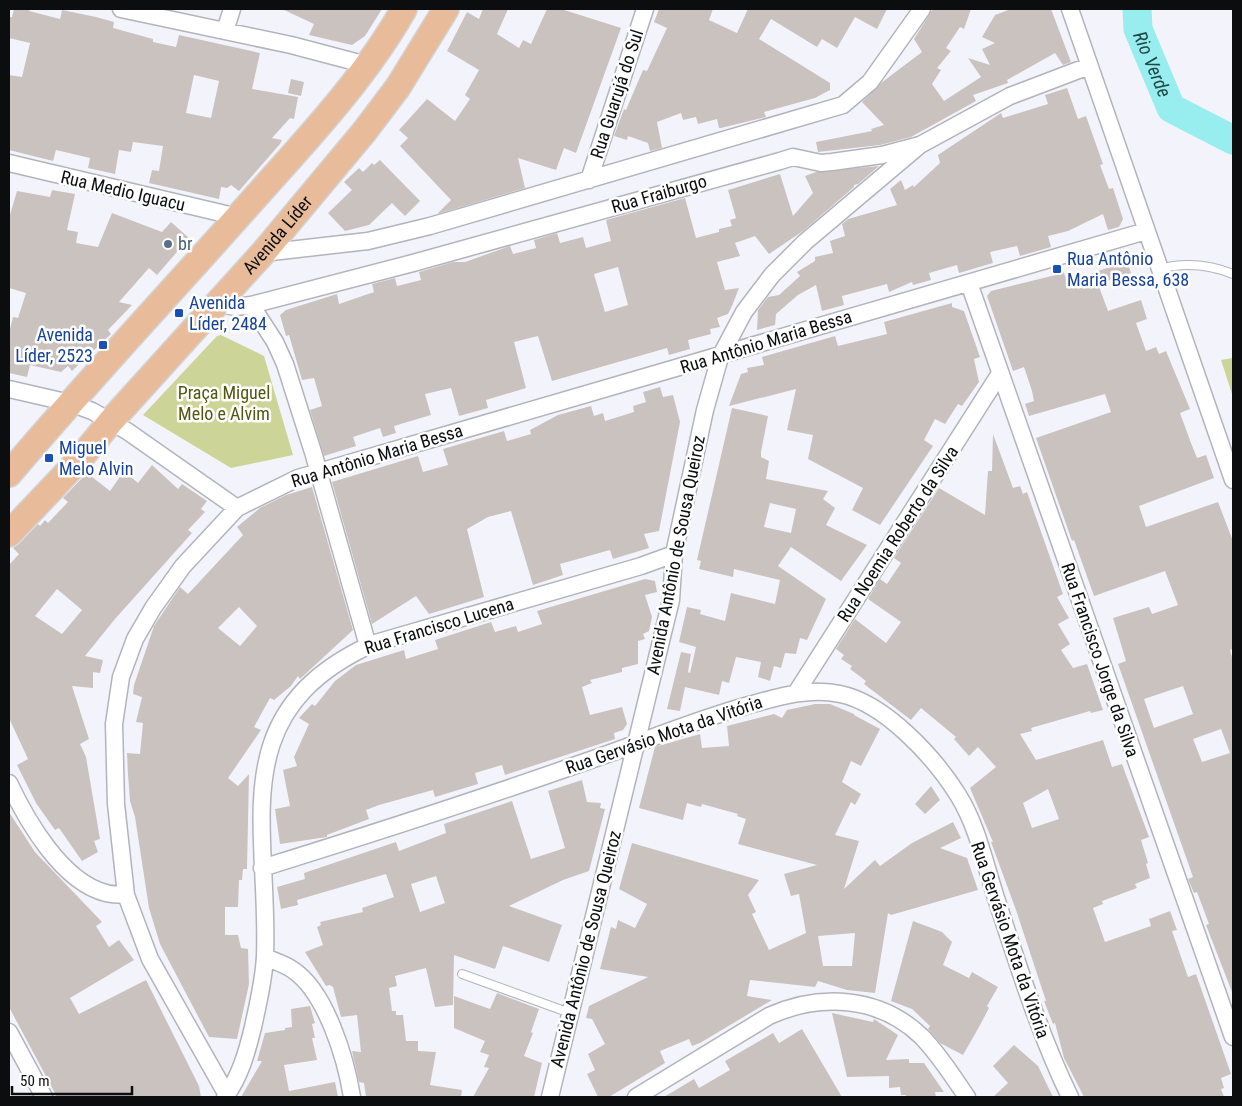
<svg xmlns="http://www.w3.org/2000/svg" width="1242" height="1106" viewBox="0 0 1242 1106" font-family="'Roboto Condensed',sans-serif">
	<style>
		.green { fill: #cdd498 }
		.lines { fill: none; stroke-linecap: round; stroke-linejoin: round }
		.river { stroke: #98edee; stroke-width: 29 }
		.building { fill: #cac2bf; fill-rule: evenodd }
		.lane-casing { stroke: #b3b4bb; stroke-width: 10 }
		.street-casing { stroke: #b3b4bb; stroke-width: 19 }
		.primary-casing { stroke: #d3d3d4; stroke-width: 28 }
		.lane { stroke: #fff; stroke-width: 8 }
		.street { stroke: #fff; stroke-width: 16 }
		.primary { stroke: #e8bb9a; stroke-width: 25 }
		.service-dot { fill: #5c6f8a; stroke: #fff; stroke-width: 2 }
		.transit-dot { fill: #1a4fb4; stroke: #fff; stroke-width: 2 }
		.labels { text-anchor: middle; stroke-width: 5; stroke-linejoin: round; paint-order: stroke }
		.street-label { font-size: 18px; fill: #0c0d0f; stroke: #fff }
		.service-label { font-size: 18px; fill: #4e5e75; stroke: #fff; text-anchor: start }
		.transit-label { font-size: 18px; fill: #164399; stroke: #fff; text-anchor: start }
		.park-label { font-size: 18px; fill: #525710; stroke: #fff }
		.water-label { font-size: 19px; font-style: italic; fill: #1f4747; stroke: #fff }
	</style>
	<rect width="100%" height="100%" fill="#f3f4fb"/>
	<path class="green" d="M221,335L264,356L293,455L231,468L143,415L217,336Z
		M1233,358V397L1221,360Z"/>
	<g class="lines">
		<path class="river" id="s1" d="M1137,9L1138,29L1171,108L1233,140"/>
	</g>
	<path class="building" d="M14,9H30L29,11L60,19L62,10L96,17L114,22L113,28L153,39V42L176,47L179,35L260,53L252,89L298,97L294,119L290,118L272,138L282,140L280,144L239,191L231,185L227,188L221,187L219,199L149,183L152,170L159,171L163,146L133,142L131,152L119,150L115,174L88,168L90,158L56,150L53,161L9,150V75L22,77L30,43L9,38V17H12ZM194,75L219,81L211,118L186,113Z
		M282,9H382L365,36L352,45L309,35L314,24Z
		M483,9H508L497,34L519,48L523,40L531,44L547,9H561L621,28L576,153L564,148L556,170L518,158L525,188L437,214L451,200L400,146L408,138L399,130L427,99L455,121L470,99L465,95L479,70L447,51L467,12L479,19Z
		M659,9H713L709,20L737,33L748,9H887L877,29L855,17L837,48L822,39L817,47L771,19L759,39L830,83V90L815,98L764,112L766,117L721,128H719L717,119L698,124L696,117L683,120L681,113L657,122L662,148L650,151L648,143L628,136L627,140L614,136L624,109L626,110L643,70L647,71L667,28L654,22Z
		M933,9H971L964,29L960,27L946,48L951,51L937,68L941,70L932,84L944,101L981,77L968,58L990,65L982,49L995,43L982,37L995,15L1011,9H1051L1071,62L1063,65L1055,53L1007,80L1008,83L973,95L976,101L911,137L880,145L818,152L816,142L872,131L871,129L884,125L862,102L881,83L922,52L914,39Z
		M291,79L304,82L301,96L288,93Z
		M1067,88L1078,119L1086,116L1103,164L1100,165L1109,189L1113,188L1123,219L1119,227L1108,230L1103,214L1068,231L1048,236L1051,247L1020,256L1017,246L990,252L993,263L959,273L957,265L929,273L931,280L913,285L912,282L889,292L887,284L842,296L844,305L822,311L816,285L798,295L776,314L775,325L757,330L758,310L768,297L779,295L800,276L797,272L815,261V257L833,253L830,241L845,236L842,224L848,219L897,205L890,189L901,180L905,190L913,185L914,187L940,163L938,155L1001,113L1003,118L1048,104L1045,95Z
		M380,160L420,201L405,216L392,203L369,225L345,231L328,213L352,190L344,182L359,168L363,172L372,163L374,165Z
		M879,166L858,184L854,185V187L803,231L769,254L755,236L735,243L740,256L717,262L725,290L739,288L732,306L728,314L717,318L720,327L710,329L711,334L688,340L690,349L669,355L667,348L552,381L538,336L514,342L526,388L486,400L488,408L459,416L451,388L425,394L431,415L394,426L396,433L383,437L380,428L353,437L356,446L324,456L310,410L322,406L314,378L302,380L289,335L286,336L280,315L286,310L337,294L339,304L374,292L372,284L395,278L397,286L421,280L419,272L453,262H465L510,246L513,254L536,248L534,240L557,233L560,243L583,237L586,248L611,241L606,220L685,198L696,238L719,232V229L732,226L730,220L736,218L728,190L780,174L793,216L813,193L805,176L816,172ZM618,267L628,305L605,312L594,274Z
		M52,190L75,194L67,230L78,232L76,243L98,247L112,213L162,232L171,222L189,238L157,275L149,268L119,302L132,305L108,330L111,334L72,371L68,366L61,372L30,365L27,377L9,373V333L13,317L18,318L26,293L9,288V218L17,191L50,197Z
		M1127,261L1131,273L1098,284L1108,311L1141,300L1147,319L1136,323L1146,351L1156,347L1159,354L1166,351L1190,409L1180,413L1191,443L1197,458L1206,455L1214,478L1139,506L1146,527L1218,502L1233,541V649L1230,650L1233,661L1232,992L1206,925L1209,924L1197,892L1194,893L1188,879L1193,877L1118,664L1126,661L1113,618L1149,607L1152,614L1178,605L1165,571L1094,596L1074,540L1072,541L1036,438L1111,412L1105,394L1029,416L1025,404L1034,401L1032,391L1024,367L1013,371L987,296L991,291L1064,273L1067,282ZM1183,686L1193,714L1154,728L1144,699ZM1221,729L1230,753L1202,762L1193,739Z
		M952,303V307L964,311L980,357L974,359L979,382L962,406L958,404L945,424L935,419L924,440L933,446L880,525L852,510L863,488L808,459L813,435L787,430L796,389L729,406L741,374L748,372L747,368L764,365L762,357L835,336L838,346L887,334L884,322Z
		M660,387L663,397L673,395L680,422L659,531L644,534L649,548L613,559L610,550L560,564L563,575L533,585L511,511L488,517L467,529L484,597L429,614L416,596L372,624L332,482L418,456L423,472L448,465L443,449L504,431L507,441L531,434L530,430L558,415L591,406L594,416L603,413L605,421L634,412L633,406L646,402L643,392Z
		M732,408L768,416L761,452V457L769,461L766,479L828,491L823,499L835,508L826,525L867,545L841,581L791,547L778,566L826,599L807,640L800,638L796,654L785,653L781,668L774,666L770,681L758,677L761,662L736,657L729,683L722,681L719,695L685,687L680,711L667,709L681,652L691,654L688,672L690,673L696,647L679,642L687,607L701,610L700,614L725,621L731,593L775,604L780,580L734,569L733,577L699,569L701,561L697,560ZM770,503L796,509L791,533L764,527Z
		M993,434L1013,488L1020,486L1023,494L1027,492L1063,594L1057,597L1069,618L1058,624L1070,644L1061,650L1073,668L1087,664L1103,710L1091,713L1090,711L1031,728L1032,731L1020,734L1036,760L1103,740L1112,767L1122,764L1149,837L1141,840L1148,863L1146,864L1150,878L1135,884L1137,888L1102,901L1103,904L1093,908L1105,942L1151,926L1149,919L1170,911L1177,930L1172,931L1188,977L1196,974L1231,1074L1221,1078L1224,1088L1221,1089L1224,1097H1084L1064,1058L1055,1023L1053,1024L1044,1001H1046L1016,910L991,842H993L970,788L996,767L978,747L969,756L954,739L956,737L921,708L911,720L864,684L866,681L850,669L852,666L841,659L844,655L836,649L855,619L886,643L901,622L868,599L880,579L887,584L901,563L894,558L939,488L985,515L988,471H992ZM1048,789L1059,819L1032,828L1023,803Z
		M152,465L178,489L182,484L207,501L201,509L205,512L188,530L192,533L115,619L85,656L103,660L100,673L93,672V688L72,686L89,739L80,744L86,757L100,839L94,841L98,852L82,861L59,828L55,830L36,803L17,765L28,759L9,718V565L19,554L13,548L19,544L38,524L40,526L45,520L48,523L68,502L63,498L87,473L110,491L124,471L138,483ZM57,589L82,610L62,634L35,616Z
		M312,487L353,630L300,679L298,676L291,686L274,700L270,698L254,727L261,730L228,778L238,786L249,774L247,869H243L242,880H239L238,907H225V935H238L241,948L248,949L249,984L237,1039L209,1037L160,944L149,908L135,817L130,801L128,774L127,753L140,754L143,723L136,722L142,697L133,694L134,685L154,626L180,587L188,594L243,535L237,527L260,508L286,495ZM239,607L257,626L240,646L218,628Z
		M645,579L655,581L657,592L645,595L652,617L649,631L643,634L645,639L638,641V664L622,668V672L590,680L592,683L582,687L590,715L622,707L627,724L623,730L614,733L615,739L505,775L502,765L475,773L478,784L435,797L433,790L379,805L366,810L369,819L327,835V837L280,844L275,809L290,806L283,770L297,766L294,757L309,724L299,718L312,704L315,706L335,681L356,665L404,650L406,659L438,649L435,640L491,622L495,632L516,626L518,632L542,624L537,611Z
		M815,704H830L854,714V715L880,729L861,766L851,761L842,782L861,794L855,805L851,802L835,835L859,841L844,889L875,860L880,866L912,843L953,822L961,838L940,848L967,858L978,890L891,915L888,913L875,993L847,990L818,981L815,987L750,980L747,996L772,1000L700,1043L692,1046L689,1039L660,1051L665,1063L609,1097H598L587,1074L595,1070L588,1054L605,1044L592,1019L586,1018L589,1006L648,977L600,969L611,927L616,929L618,920L635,928L647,904L619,889L632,843L759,880L748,895L756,912L752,914L769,950L806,933L799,894L791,896L784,874L817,865L738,844L746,819L737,816L738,814L702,804L701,807L687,803L683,820L639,808L655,747L700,734L702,748L729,746L727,726L774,714L782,718L787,710ZM855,933L852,966H823L818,936Z
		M582,780L587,802L601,803L600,808L605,809L589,871L563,880L509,906L562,925L549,962L503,946L495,969L454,955L453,1005L435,1007L426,968L395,976L397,986L389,988L392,1011H396V1015H403L406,1041H418V1051L436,1052L430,1085L462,1090L461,1097H366L364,1083L359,1082L352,1051L361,1052L357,1015L341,1017L333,987L330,985L326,986L305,952L323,945L317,927L321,925L320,922L363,912L362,908L394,897L386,874L297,900L298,905L281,909L277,887L305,879L304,873L396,842L399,851L446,833L444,824L512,801L531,859L565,848L548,791ZM436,876L445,903L420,912L411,884Z
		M931,786L940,800L925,814L915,804Z
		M9,812L35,852L102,922L96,926L109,947L119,940L134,960L70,998L79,1014L146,980L199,1086L201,1097H57L9,1007Z
		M913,921L942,932L952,942L943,965L969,978L972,972L998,987L987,1006L989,1008L979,1027L963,1055L940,1043L928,1029L930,1026L912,1009L891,1001Z
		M497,993L539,1009L531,1032L533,1033L524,1056L542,1063L534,1097H473L489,1068L484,1067L489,1055L480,1052L485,1041L454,1028V996L490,1009Z
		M310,1006L315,1023L312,1024L315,1038H312L317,1060L284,1065L289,1091L335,1082L338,1097H241L262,1061H257L265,1033L285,1030V1028L292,1027L291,1009Z
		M832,1013L873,1022L874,1019L898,1035L886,1060L909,1059V1063H924L944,1092H935L936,1097H906V1095H901L900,1087L889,1088V1076L847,1077Z
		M802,1029L842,1097H664L694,1079L699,1088L730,1070L725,1061L773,1033L779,1043Z
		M1014,1045L1038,1066L1053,1097H993L1008,1083L993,1066Z"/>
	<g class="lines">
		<defs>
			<path id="lane" d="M1159,269C1185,262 1208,264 1233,274
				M462,974L570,1013"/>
			<path id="street" d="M121,9L291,45L367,65
				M1070,9L1233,480
				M225,31L232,9
				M9,163L238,217
				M589,180L645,9
				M263,253L368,241L430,226L843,105L870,82L922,9
				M969,283L1233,1037
				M219,304L236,307L251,305L413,263L780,161L793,157L821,163L832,162L882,155L920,145L1010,96L1089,66
				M251,305L275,342L285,364L313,452L368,646
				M9,389L70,403L92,411L127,431L237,508
				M796,693L999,375
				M9,783C27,821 62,882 106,893C112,895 119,894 126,895
				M262,868C368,835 474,801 579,764C636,745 691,721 749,705C778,697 810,687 840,694C885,703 935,758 958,795C977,825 985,864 996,898C1018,965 1039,1033 1070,1097
				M265,957C274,961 285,964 293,970C326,992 346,1059 352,1097
				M9,1032L44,1097
				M227,1095L150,959L126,895L116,804L114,724L121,677L135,639L153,608L183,566L237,508L298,478L1146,231
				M225,1097C240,1077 247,1052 253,1027C258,1004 264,980 265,956C270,826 222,713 372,644L641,566L674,554
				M550,1097L671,600L674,554L705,410L720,357L744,312L772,275L805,242L920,145
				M636,1097L769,1016C820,993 879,996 921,1036C939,1054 953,1077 967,1097"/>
			<g id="primary">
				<path d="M9,474C90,378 176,287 260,192C311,135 366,76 404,9"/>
				<path id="s2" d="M9,534L79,460L111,421L263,253L364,132L398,87L446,9"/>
			</g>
		</defs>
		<use href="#lane" class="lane-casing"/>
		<use href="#street" class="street-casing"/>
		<use href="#primary" class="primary-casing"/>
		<use href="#lane" class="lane"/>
		<use href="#street" class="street"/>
		<use href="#primary" class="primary"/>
	</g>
	<circle class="service-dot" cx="168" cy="244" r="5"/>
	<g class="transit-dot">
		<rect x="1052" y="264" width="10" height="10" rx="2.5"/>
		<rect x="174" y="308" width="10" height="10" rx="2.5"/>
		<rect x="98" y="340" width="10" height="10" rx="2.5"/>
		<rect x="44" y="453" width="10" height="10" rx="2.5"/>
	</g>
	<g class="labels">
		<g class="street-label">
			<text transform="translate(617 94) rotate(-72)" y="6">Rua Guarujá do Sul</text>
			<text transform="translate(123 191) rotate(13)" y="6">Rua Medio Iguacu</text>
			<text transform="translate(659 194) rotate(-16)" y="6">Rua Fraiburgo</text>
			<text dy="6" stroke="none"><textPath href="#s2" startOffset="402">Avenida Líder</textPath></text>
			<text transform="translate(766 342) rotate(-17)" y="6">Rua Antônio Maria Bessa</text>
			<text transform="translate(377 456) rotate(-17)" y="6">Rua Antônio Maria Bessa</text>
			<text transform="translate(898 534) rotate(-57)" y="6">Rua Noemia Roberto da Silva</text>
			<text transform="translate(676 555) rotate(-79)" y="6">Avenida Antônio de Sousa Queiroz</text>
			<text transform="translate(439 626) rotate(-17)" y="6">Rua Francisco Lucena</text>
			<text transform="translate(1100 660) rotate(71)" y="6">Rua Francisco Jorge da Silva</text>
			<text transform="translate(664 735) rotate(-19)" y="6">Rua Gervásio Mota da Vitória</text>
			<text transform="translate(1010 940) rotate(71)" y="6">Rua Gervásio Mota da Vitória</text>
			<text transform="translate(586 949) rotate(-76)" y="6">Avenida Antônio de Sousa Queiroz</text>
		</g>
		<g class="service-label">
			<text x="178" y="250">br</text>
		</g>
		<g class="transit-label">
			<text x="1067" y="265">Rua Antônio<tspan x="1067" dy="21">Maria Bessa, 638</tspan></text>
			<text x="189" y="309">Avenida<tspan x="189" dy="21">Líder, 2484</tspan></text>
			<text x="93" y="341" text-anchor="end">Avenida<tspan x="93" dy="21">Líder, 2523</tspan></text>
			<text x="59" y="454">Miguel<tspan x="59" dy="21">Melo Alvin</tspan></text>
		</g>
		<g class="park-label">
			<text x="224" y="399">Praça Miguel<tspan x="224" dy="21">Melo e Alvim</tspan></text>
		</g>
		<g class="water-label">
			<text dy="7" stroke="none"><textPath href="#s1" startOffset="58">Rio Verde</textPath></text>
		</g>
	</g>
	<rect width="1242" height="1106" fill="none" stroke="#0c0d0f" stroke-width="20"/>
	<path d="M12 1086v8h120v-8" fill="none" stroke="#0c0d0f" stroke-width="2.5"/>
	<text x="20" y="1086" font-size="15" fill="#0c0d0f" stroke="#ffffff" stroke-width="4" paint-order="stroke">50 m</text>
</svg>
